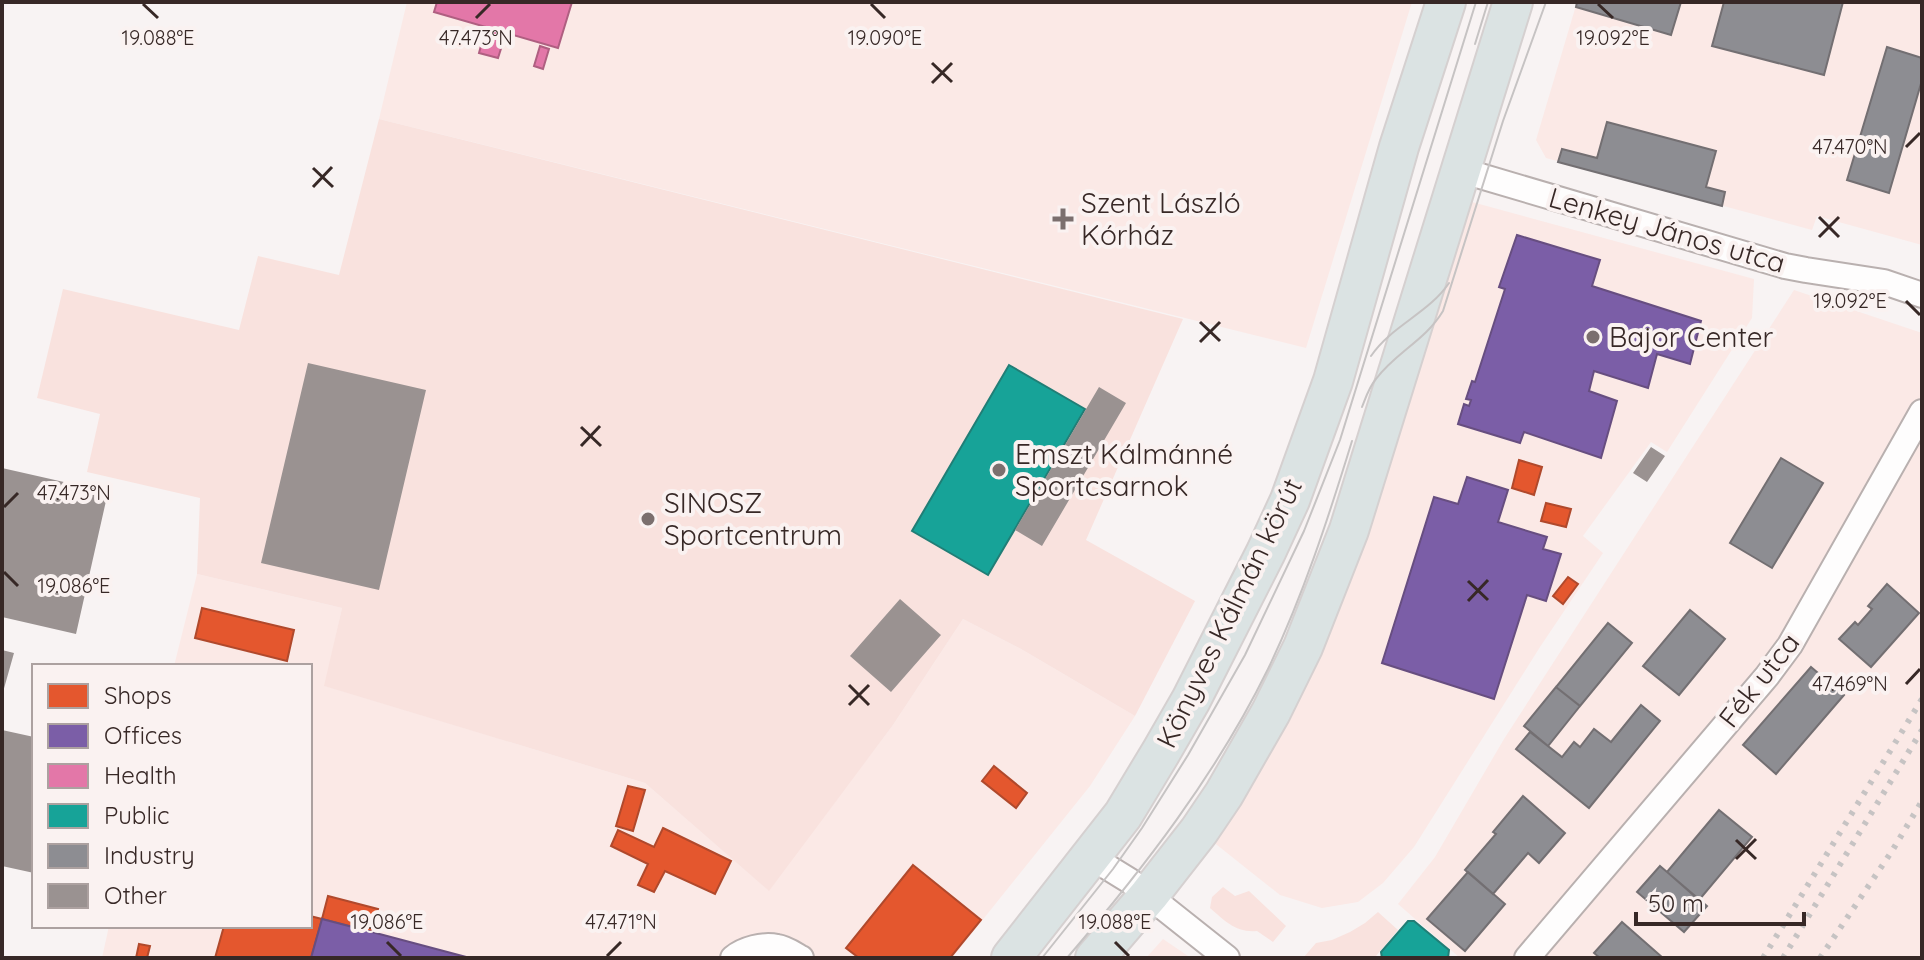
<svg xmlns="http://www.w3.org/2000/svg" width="1924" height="960" viewBox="0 0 1924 960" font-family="Quicksand,sans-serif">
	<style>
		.built { fill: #fbe9e6 }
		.green { fill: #f9e2de }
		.shops { fill: #e4572e; stroke: #b0492c; stroke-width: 2 }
		.offices { fill: #7b5ea7; stroke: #674e80; stroke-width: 2 }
		.health { fill: #e377a8; stroke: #af5f81; stroke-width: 2 }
		.public { fill: #17a398; stroke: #217e76; stroke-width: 2 }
		.industry { fill: #8d8d92; stroke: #736f72; stroke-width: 2 }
		.building { fill: #9a9291 }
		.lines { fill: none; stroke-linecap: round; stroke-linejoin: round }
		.minor-casing { stroke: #b9b0af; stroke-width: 28 }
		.primary-casing { stroke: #d5d0d0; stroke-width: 42 }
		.minor { stroke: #fefdfd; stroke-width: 24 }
		.primary { stroke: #dbe3e3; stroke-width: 38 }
		.tram { stroke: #c6c3c3; stroke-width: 2 }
		.rail { stroke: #c6c3c3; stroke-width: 6; stroke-dasharray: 4 8; stroke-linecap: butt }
		.ticks { fill: none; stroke: #372826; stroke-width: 3 }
		.poi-dot { fill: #7b6f6e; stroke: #faf2f1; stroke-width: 3 }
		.labels { text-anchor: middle; stroke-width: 8; stroke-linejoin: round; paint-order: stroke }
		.poi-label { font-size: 28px; fill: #372826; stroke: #faf2f1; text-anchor: start }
		.street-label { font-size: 28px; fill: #372826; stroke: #faf2f1 }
		.ticks-label { font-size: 20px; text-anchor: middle; fill: #372826; stroke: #faf2f1; stroke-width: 8; stroke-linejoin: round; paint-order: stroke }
	</style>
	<rect width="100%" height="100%" fill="#f8f3f3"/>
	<path class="built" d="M407,2H1412L1306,348L379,119Z
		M1577,2H1922V245L1817,216L1812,230L1546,158L1536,140Z
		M1472,202L1754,279L1752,318L1667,452L1651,442L1583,536L1603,553L1540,647L1414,847L1383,883L1358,902L1322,908L1280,895L1212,841L1378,487Z
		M1794,290L1922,333V958H1460L1398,904L1435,857L1504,739Z
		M197,574L342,608L325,686L645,783L768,890L893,725L963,619L1021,649L1135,716L1090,786L952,958H102L109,926H310V666H174Z
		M1163,939L1191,958H1146Z"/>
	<path class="green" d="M379,119L1183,319L1086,540L1195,601L1135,716L1021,649L963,619L893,725L769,891L645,783L324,686L342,608L197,574L200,498L87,472L100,414L37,398L63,289L239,330L258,256L339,275Z
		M1223,887L1235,896L1249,891L1286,926L1273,942L1257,931C1236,933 1225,921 1210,908L1212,897Z
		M1378,912L1398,930L1376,956L1377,958H1303L1316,943L1332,940L1350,932L1365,923Z"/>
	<path class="shops" d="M1519,460L1542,467L1534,495L1512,488Z
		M1546,503L1571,509L1566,527L1541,521Z
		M1568,577L1578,584L1563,604L1553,596Z
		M202,608L294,630L287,661L195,638Z
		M994,766L1027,793L1016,808L982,781Z
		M628,786L645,790L633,831L616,826Z
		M663,828L731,861L715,894L665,871L654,892L638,885L648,864L611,846L618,830L654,847Z
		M913,865L981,920L950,958H859L846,948Z
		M328,896L378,909L372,932L322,919Z
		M310,916L322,919L311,958H215L224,926H310Z
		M139,944L150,946L147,958H136Z"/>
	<path class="offices" d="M1517,235L1600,260L1592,286L1701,321L1690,364L1657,354L1648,388L1594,371L1589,391L1617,401L1601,458L1524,432L1520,443L1458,424L1464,404L1469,406L1471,400L1466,399L1472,381L1475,382L1505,289L1499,287Z
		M1467,477L1508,490L1498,522L1547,537L1543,549L1561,554L1546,601L1527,595L1494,699L1382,663L1434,497L1458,504Z
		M322,919L372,932L470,958H311Z"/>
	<path class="health" d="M437,2H572L558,48L434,12Z
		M486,27L506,33L498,58L479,53Z
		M540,46L549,49L543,69L534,66Z"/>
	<path class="public" d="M1009,365L1085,409L988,575L912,531Z
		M1408,921H1414L1449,950L1448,958H1382L1381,952Z"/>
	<path class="industry" d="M1577,2H1681L1671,35L1576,7Z
		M1724,2H1843L1824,75L1712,46Z
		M1887,47L1922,58V80L1889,193L1847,180Z
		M1607,122L1716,151L1706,187L1725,192L1722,206L1558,162L1562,149L1597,158Z
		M1781,458L1823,483L1772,568L1730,543Z
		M1887,584L1919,613L1871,667L1839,639L1855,622L1858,625L1872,609L1868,606Z
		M1690,610L1725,639L1679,695L1643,666Z
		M1608,623L1632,643L1580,706L1556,687Z
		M1811,667L1844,695L1776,774L1743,745Z
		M1556,687L1580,706L1548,746L1524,726Z
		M1641,705L1660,721L1589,808L1516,749L1530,732L1562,757L1574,742L1580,747L1594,729L1611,742Z
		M1523,796L1565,833L1539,863L1528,853L1493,894L1465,870L1496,834L1493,832Z
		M1719,810L1752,837L1699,900L1667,872Z
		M1660,866L1707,906L1684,932L1637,892Z
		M1468,872L1505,904L1465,951L1427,919Z
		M1622,922L1663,958H1600L1594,953Z"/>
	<path class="building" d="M308,363L426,390L379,590L261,563Z
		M1099,387L1126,403L1042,546L1015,530Z
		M1651,447L1665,456L1647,482L1633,473Z
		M2,468L108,492L76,634L2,617Z
		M900,599L941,635L891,692L850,656Z
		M2,650L14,653L3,692H2Z
		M2,730L34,737V873L2,866Z"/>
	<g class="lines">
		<defs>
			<path id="minor" d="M1460,170L1785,266L1806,270L1884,282L1922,295
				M1091,857L1130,881L1227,958
				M733,958C744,949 763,944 777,947C785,948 794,954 801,958
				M1527,958L1767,676L1790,645L1922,412"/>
			<path id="primary" d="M1011,958L1123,815L1161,752L1191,700L1266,552L1290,500L1333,381L1399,147L1446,2
				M1095,958L1149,895L1199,831L1224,794L1271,712L1303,647L1349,530L1513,2"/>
		</defs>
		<use href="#minor" class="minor-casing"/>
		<use href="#primary" class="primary-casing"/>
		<use href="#minor" class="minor"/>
		<use href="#primary" class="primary"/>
		<path class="tram" d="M1475,44L1488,2
			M1371,356C1391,326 1429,313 1449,283
			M1362,407C1366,397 1369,387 1376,379C1396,352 1425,341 1443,311L1503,121L1546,2
			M1042,958L1113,869L1142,828L1188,755L1245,655L1304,531L1340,440L1476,2
			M1067,958C1143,869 1216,775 1268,669C1303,596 1328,519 1352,441"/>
		<path class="rail" d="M1763,958L1922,699
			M1783,958L1922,730
			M1820,958L1892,851L1922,801"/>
	</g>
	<path class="ticks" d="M143,4L158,18M871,4L885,18M1598,4L1613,18M476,18L490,4M932,63L952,82M932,83L952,63M1906,147L1920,133M313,168L333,187M313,187L332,167M1819,217L1839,237M1819,237L1839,217M1906,301L1920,315M1200,322L1220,341M1200,342L1220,322M581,427L601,446M581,446L600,426M4,507L18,493M4,572L18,586M1468,581L1488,600M1468,601L1488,580M1906,684L1920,669M849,685L869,705M849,705L869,685M1736,840L1756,859M1736,859L1756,839M387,942L401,956M1115,942L1129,956M607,956L621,942"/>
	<g class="poi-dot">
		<path d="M1059 207h8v8h8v8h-8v8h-8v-8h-8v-8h8z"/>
		<circle cx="1593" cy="337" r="8"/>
		<circle cx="999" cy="470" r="8"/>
		<circle cx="648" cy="519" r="8"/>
	</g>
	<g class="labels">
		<g class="poi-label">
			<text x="1081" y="213">Szent László<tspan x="1081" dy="32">Kórház</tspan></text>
			<text x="1609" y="347">Bajor Center</text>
			<text x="1015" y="464">Emszt Kálmánné<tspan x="1015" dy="32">Sportcsarnok</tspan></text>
			<text x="664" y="513">SINOSZ<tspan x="664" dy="32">Sportcentrum</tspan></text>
		</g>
		<g class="street-label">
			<text transform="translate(1667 230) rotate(16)" y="10">Lenkey János utca</text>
			<text transform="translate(1229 613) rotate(-64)" y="10">Könyves Kálmán körút</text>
			<text transform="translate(1759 680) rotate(-52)" y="10">Fék utca</text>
		</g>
	</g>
	<g class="ticks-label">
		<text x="158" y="45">19.088°E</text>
		<text x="885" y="45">19.090°E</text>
		<text x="1613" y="45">19.092°E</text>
		<text x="476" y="45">47.473°N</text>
		<text x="1850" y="154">47.470°N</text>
		<text x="1850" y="308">19.092°E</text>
		<text x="74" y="500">47.473°N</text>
		<text x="74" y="593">19.086°E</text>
		<text x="1850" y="691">47.469°N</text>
		<text x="621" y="929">47.471°N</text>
		<text x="387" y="929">19.086°E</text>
		<text x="1115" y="929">19.088°E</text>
	</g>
	<rect width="1924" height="960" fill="none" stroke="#372826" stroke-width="8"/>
	<rect x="32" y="664" width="280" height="264" fill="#faf2f1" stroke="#aca1a0" stroke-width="2"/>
	<rect x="48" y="684" width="40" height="24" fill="#e4572e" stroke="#aca1a0" stroke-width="2"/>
	<text x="104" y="704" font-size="24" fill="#372826">Shops</text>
	<rect x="48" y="724" width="40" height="24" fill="#7b5ea7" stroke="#aca1a0" stroke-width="2"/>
	<text x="104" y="744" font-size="24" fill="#372826">Offices</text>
	<rect x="48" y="764" width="40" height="24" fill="#e377a8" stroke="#aca1a0" stroke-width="2"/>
	<text x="104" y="784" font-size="24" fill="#372826">Health</text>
	<rect x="48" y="804" width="40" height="24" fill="#17a398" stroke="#aca1a0" stroke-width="2"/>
	<text x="104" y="824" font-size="24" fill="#372826">Public</text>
	<rect x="48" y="844" width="40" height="24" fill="#8d8d92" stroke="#aca1a0" stroke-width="2"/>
	<text x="104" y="864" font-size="24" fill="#372826">Industry</text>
	<rect x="48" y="884" width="40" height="24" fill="#9a9291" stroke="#aca1a0" stroke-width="2"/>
	<text x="104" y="904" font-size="24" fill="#372826">Other</text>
	<path d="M1636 912v12h168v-12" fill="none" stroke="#372826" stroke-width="4"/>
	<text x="1648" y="912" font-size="24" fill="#372826" stroke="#faf2f1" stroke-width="6" paint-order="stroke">50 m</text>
</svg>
